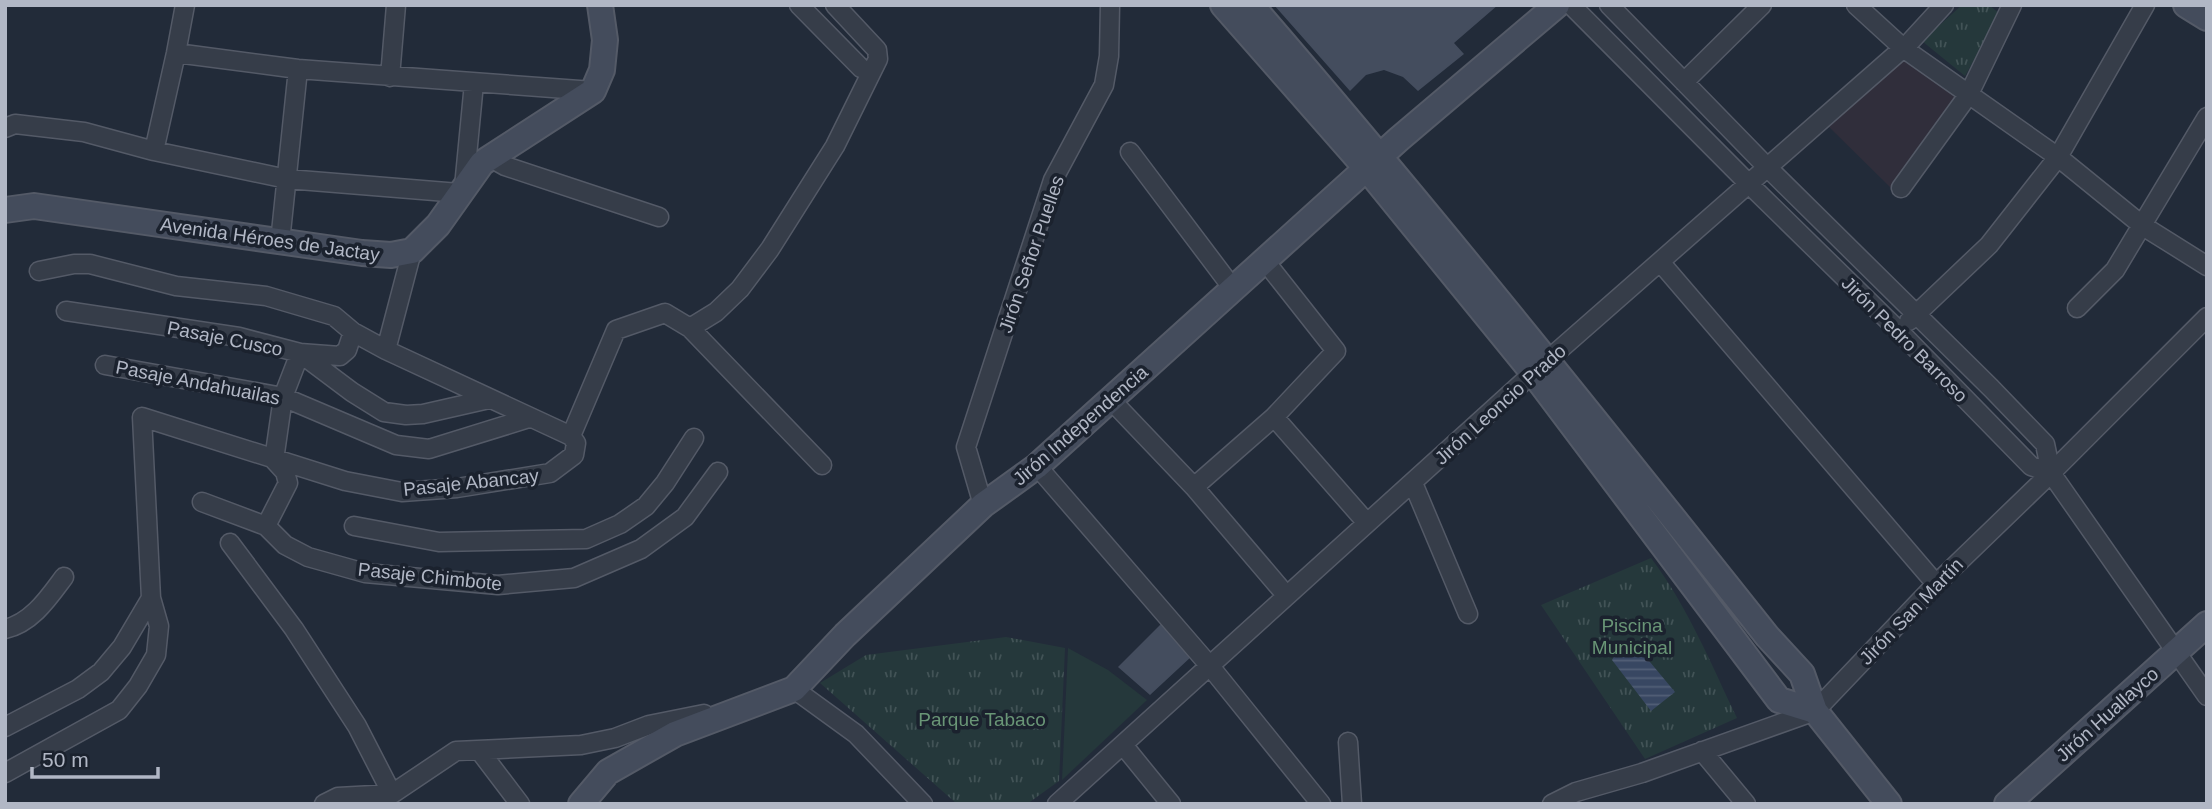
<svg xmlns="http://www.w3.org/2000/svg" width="2212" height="809" viewBox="0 0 2212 809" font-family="Helvetica,sans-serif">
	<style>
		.medical { fill: #302e3b }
		.grass { fill: #25383b }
		.park { fill: url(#park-tufts) }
		.water { fill: url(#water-rules) }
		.building { fill: #444d5e }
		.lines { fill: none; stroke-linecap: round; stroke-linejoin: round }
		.street-casing { stroke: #545a67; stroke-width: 21 }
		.secondary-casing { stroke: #545a67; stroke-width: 28 }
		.street { stroke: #363d49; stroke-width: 18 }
		.secondary { stroke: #444c5c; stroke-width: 24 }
		.labels { text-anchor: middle; stroke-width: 7; stroke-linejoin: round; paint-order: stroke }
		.street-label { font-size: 19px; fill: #b1b7c5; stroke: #1b222e }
		.park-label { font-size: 19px; fill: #699576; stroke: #1b222e }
	</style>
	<defs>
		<pattern id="park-tufts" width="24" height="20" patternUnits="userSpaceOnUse" patternTransform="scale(1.75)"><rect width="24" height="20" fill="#25383b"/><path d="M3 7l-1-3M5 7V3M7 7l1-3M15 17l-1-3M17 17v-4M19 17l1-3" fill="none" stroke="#425356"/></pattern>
		<pattern id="water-rules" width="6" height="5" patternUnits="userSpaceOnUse" patternTransform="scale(1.75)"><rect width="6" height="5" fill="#384762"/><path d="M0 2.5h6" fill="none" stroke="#525f77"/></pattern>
	</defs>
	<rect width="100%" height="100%" fill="#222b39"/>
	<path class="medical" d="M1903,57L1958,97L1893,190L1825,123Z"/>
	<path class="grass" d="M1068,648L1108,670L1147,700L1062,780Z"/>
	<path class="park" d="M1962,5H1989L2000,14L1965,76L1922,41Z
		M1651,558C1688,607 1711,664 1737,718L1645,759L1541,605Z
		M1006,637L1065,648L1059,781L1027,804H957L820,683L866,655Z"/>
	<path class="water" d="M1621,644H1627L1629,647L1635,644L1675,692L1651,711L1612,660Z"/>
	<path class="building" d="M1274,5H1498L1454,43L1464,54L1418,91L1403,77L1384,70L1366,75L1350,91Z
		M1162,623L1192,656L1150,695L1118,667Z"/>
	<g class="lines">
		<defs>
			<path id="street" d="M799,5L861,68L871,72
				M1571,5L1750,185L1898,330L2031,466L2051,473L2207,696
				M1609,5L1767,167L1991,388L2045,444L2051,473
				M1856,5L1903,48L2058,157L2143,226L2207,266
				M176,53L298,69L593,91
				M390,77L396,5
				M1684,82L1762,5
				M5,128L15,124L84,132L154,151L287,179L459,193
				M154,151L176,53L185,5
				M1130,152L1234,290
				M489,157L505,166L659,217
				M464,187L474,83
				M1901,188L1969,94L2012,5
				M280,242L298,69
				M1661,263L1936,584
				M39,271L74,264H90L176,286L266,296L334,316L353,332L386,350L571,436
				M2077,308L2115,270L2207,117
				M66,311L239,337L300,353L352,392L384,412L406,415L423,414L489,399
				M1909,321L1989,245L2058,157L2145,5
				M690,328L716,312L740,289L770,249L835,146L878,59L877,50L835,5
				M386,350L412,251
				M105,365L283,397L396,445L429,449L529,418
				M1111,400L1194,487L1286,595
				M1274,417L1367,523
				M571,436L616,330L665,313L690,328L822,465
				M1037,466L1209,665L1321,804
				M1413,483L1468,614
				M1194,487L1274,417L1336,351L1265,261
				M202,502L266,526L285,545L308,557L365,573L498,585L574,578L641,549L685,517L718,472
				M983,505L966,447L1053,180L1104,85L1109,56L1110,5
				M266,526L288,483L285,472L274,460L283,397L300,353L340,356L347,350L353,332
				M354,526L439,542L586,539L620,524L646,506L665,483L694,438
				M230,543L294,629L357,726L392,794
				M5,629C32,623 49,597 64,577
				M794,689L856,734L923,804
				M5,727L78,689L101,672L122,647L151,598
				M1348,742L1352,804
				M1123,745L1171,804
				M479,750L520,804
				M1702,751L1746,804
				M5,773L119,710L138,686L156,655L159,626L151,598L142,417L345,481L402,492L457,488L550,473L574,455L576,443L571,436
				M324,804L338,797L392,794L456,751L581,745L615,738L649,725L704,714
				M1057,804L1533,373L1909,43L1944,5
				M1552,804L1576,792L1642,773L1815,711L1936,584L2051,473L2207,317"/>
			<path id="secondary" d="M1223,5L1367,169L1533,373L1779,700L1815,711
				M1251,5C1429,211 1598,423 1767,636L1802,674L1815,711L1889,804
				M2186,5L2207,18
				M5,210L34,206L362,253L391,255L412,251L438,225L482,163L593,91L602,70L605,40L600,5
				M581,804L608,772L675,734L794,689L845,635L983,505L1037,466L1399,139L1557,5
				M2007,804L2207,624"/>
		</defs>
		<use href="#street" class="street-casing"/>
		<use href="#secondary" class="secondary-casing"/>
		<use href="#street" class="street"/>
		<use href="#secondary" class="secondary"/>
	</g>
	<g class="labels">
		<g class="street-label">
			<text transform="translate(270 239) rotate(8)" y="7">Avenida Héroes de Jactay</text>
			<text transform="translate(1031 254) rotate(-71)" y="7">Jirón Señor Puelles</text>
			<text transform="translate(225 338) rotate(11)" y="7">Pasaje Cusco</text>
			<text transform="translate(1905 339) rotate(45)" y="7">Jirón Pedro Barroso</text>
			<text transform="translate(198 382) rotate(11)" y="7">Pasaje Andahuailas</text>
			<text transform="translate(1500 404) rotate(-42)" y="7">Jirón Leoncio Prado</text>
			<text transform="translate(1080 425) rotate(-41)" y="7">Jirón Independencia</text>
			<text transform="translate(471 482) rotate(-6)" y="7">Pasaje Abancay</text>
			<text transform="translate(430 576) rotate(6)" y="7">Pasaje Chimbote</text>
			<text transform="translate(1911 611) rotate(-46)" y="7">Jirón San Martín</text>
			<text transform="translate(2107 714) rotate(-42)" y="7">Jirón Huallayco</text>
		</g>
		<g class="park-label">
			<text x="1632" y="632">Piscina<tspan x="1632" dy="22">Municipal</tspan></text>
			<text x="982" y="726">Parque Tabaco</text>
		</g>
	</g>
	<rect width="2212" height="809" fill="none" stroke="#b1b7c5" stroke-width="14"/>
	<path d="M32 767v10h126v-10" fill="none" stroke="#b1b7c5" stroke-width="3.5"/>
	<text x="42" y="767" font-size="21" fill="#b1b7c5" stroke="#1b222e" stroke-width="5" paint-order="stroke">50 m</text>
</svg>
